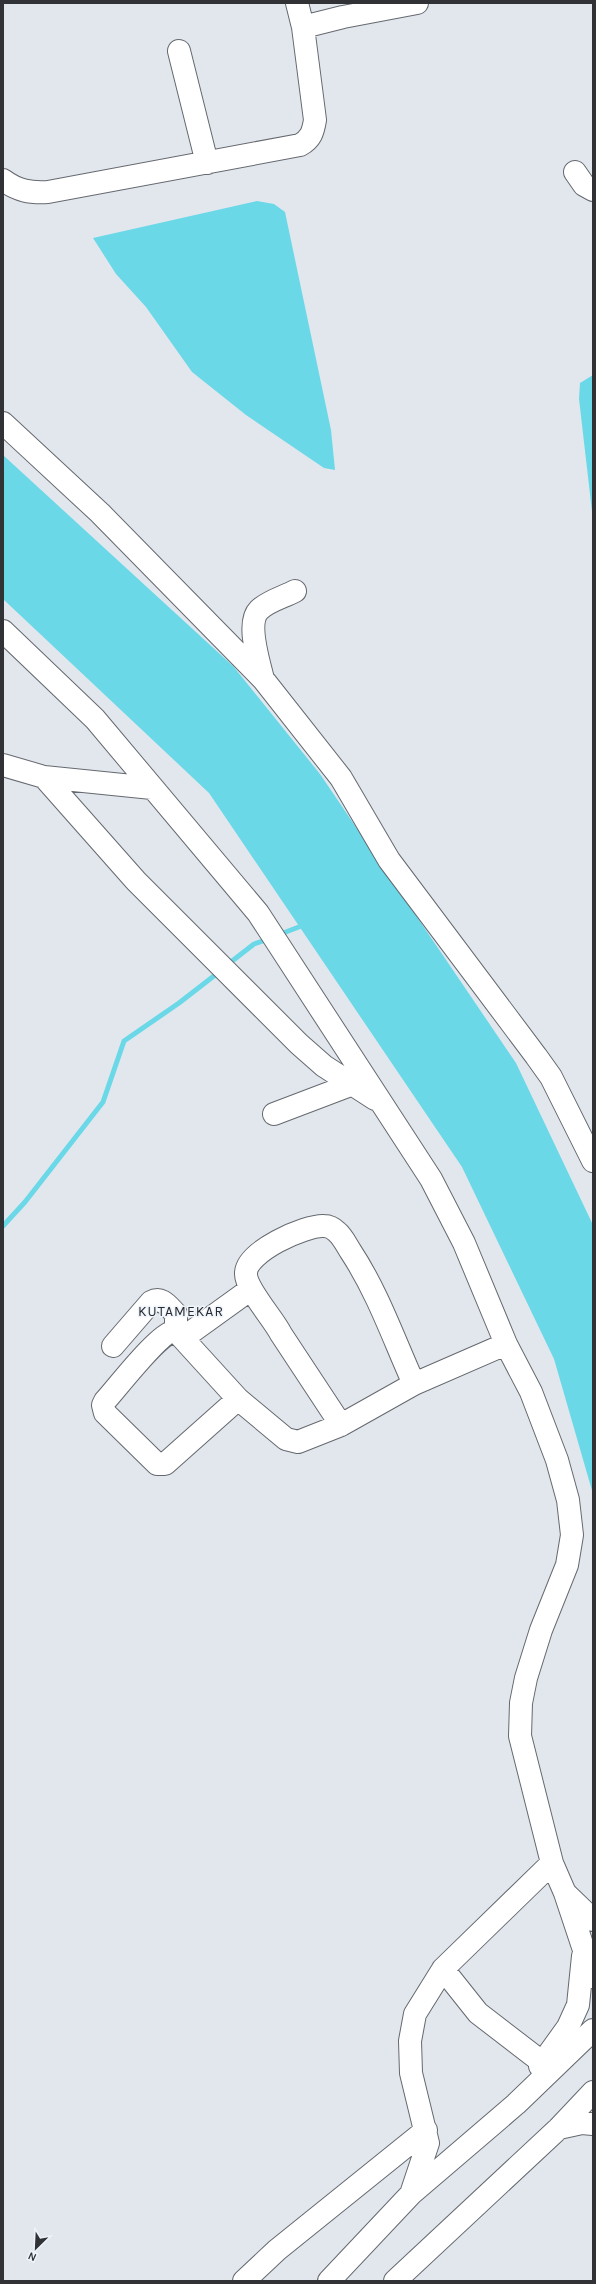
<svg xmlns="http://www.w3.org/2000/svg" width="596" height="2284" viewBox="0 0 596 2284" font-family="Karla,sans-serif">
	<style>
		.water { fill: #6bd8e7 }
		.lines { fill: none; stroke-linecap: round; stroke-linejoin: round }
		.stream { stroke: #6bd8e7; stroke-width: 5 }
		.minor-casing { stroke: #65696f; stroke-width: 24 }
		.minor { stroke: #fff; stroke-width: 22 }
		.labels { text-anchor: middle; stroke-width: 3; stroke-linejoin: round; paint-order: stroke }
		.quarter-label { font-size: 14px; letter-spacing: 1px; fill: #282b31; stroke: #eff4fb }
	</style>
	<rect width="100%" height="100%" fill="#e2e7ee"/>
	<path class="water" d="M257,201L274,204L285,212L331,430L335,470L324,468L246,415L192,372L146,307L116,274L93,238Z
		M593,375V520L579,399L580,383Z
		M3,455L233,666L320,774L516,1063L593,1225V1494L554,1359L462,1167L209,793L3,599Z"/>
	<g class="lines">
		<path class="stream" d="M278,935L304,925
			M227,965L254,944L269,939
			M3,1226L25,1202L103,1102L124,1041L179,1003L219,972"/>
		<defs>
			<path id="minor" d="M303,27L343,17L417,3
				M179,51L207,163
				M575,172L584,185L593,190
				M3,180C18,191 30,193 48,192L300,145C311,139 313,132 315,120L303,27L297,3
				M3,423L100,513L263,679L341,778L389,860L536,1056L551,1077L593,1161
				M3,631L95,719L258,913L431,1179L464,1243L506,1344L531,1392L557,1460L568,1500L572,1535L567,1565L541,1630L526,1678L521,1703L520,1736L552,1863L565,1893L593,1977
				M263,679C259,662 246,623 259,610C268,601 284,597 295,591
				M3,765L44,777L152,788
				M44,777L136,881L299,1044L324,1066L375,1099
				M274,1114L353,1084
				M176,1331C161,1330 117,1388 105,1401L103,1405L105,1413L157,1464H165L238,1399
				M183,1338L251,1289
				M113,1346L151,1302C162,1296 168,1306 176,1314V1331L238,1399L286,1439L298,1442L341,1425L414,1384L506,1344
				M341,1425L281,1334C273,1318 246,1289 246,1274C245,1252 305,1225 324,1226C329,1226 334,1229 337,1232C343,1237 347,1246 351,1252C378,1293 394,1340 414,1384
				M566,1894L593,1920
				M443,1969L478,2013L543,2063
				M540,2066L568,2027L578,2005L583,1956
				M559,2128L582,2123L593,2124
				M411,2194L428,2143L411,2073L410,2041L415,2014L443,1969L552,1863
				M244,2281L277,2250L426,2130
				M329,2281L411,2194L516,2104L593,2030
				M395,2281L559,2128L593,2092"/>
		</defs>
		<use href="#minor" class="minor-casing"/>
		<use href="#minor" class="minor"/>
	</g>
	<g class="labels">
		<g class="quarter-label">
			<text x="181" y="1316">KUTAMEKAR</text>
		</g>
	</g>
	<rect width="596" height="2284" fill="none" stroke="#303235" stroke-width="8"/>
	<g transform="translate(36 2248) rotate(204)" stroke="#eff4fb" stroke-width="3" paint-order="stroke">
	<path d="M0-3L7 15L0 10L-7 15Z" fill="#303235"/>
	<text y="-6" font-size="11" font-weight="bold" text-anchor="middle" fill="#303235">N</text>
	</g>
</svg>
